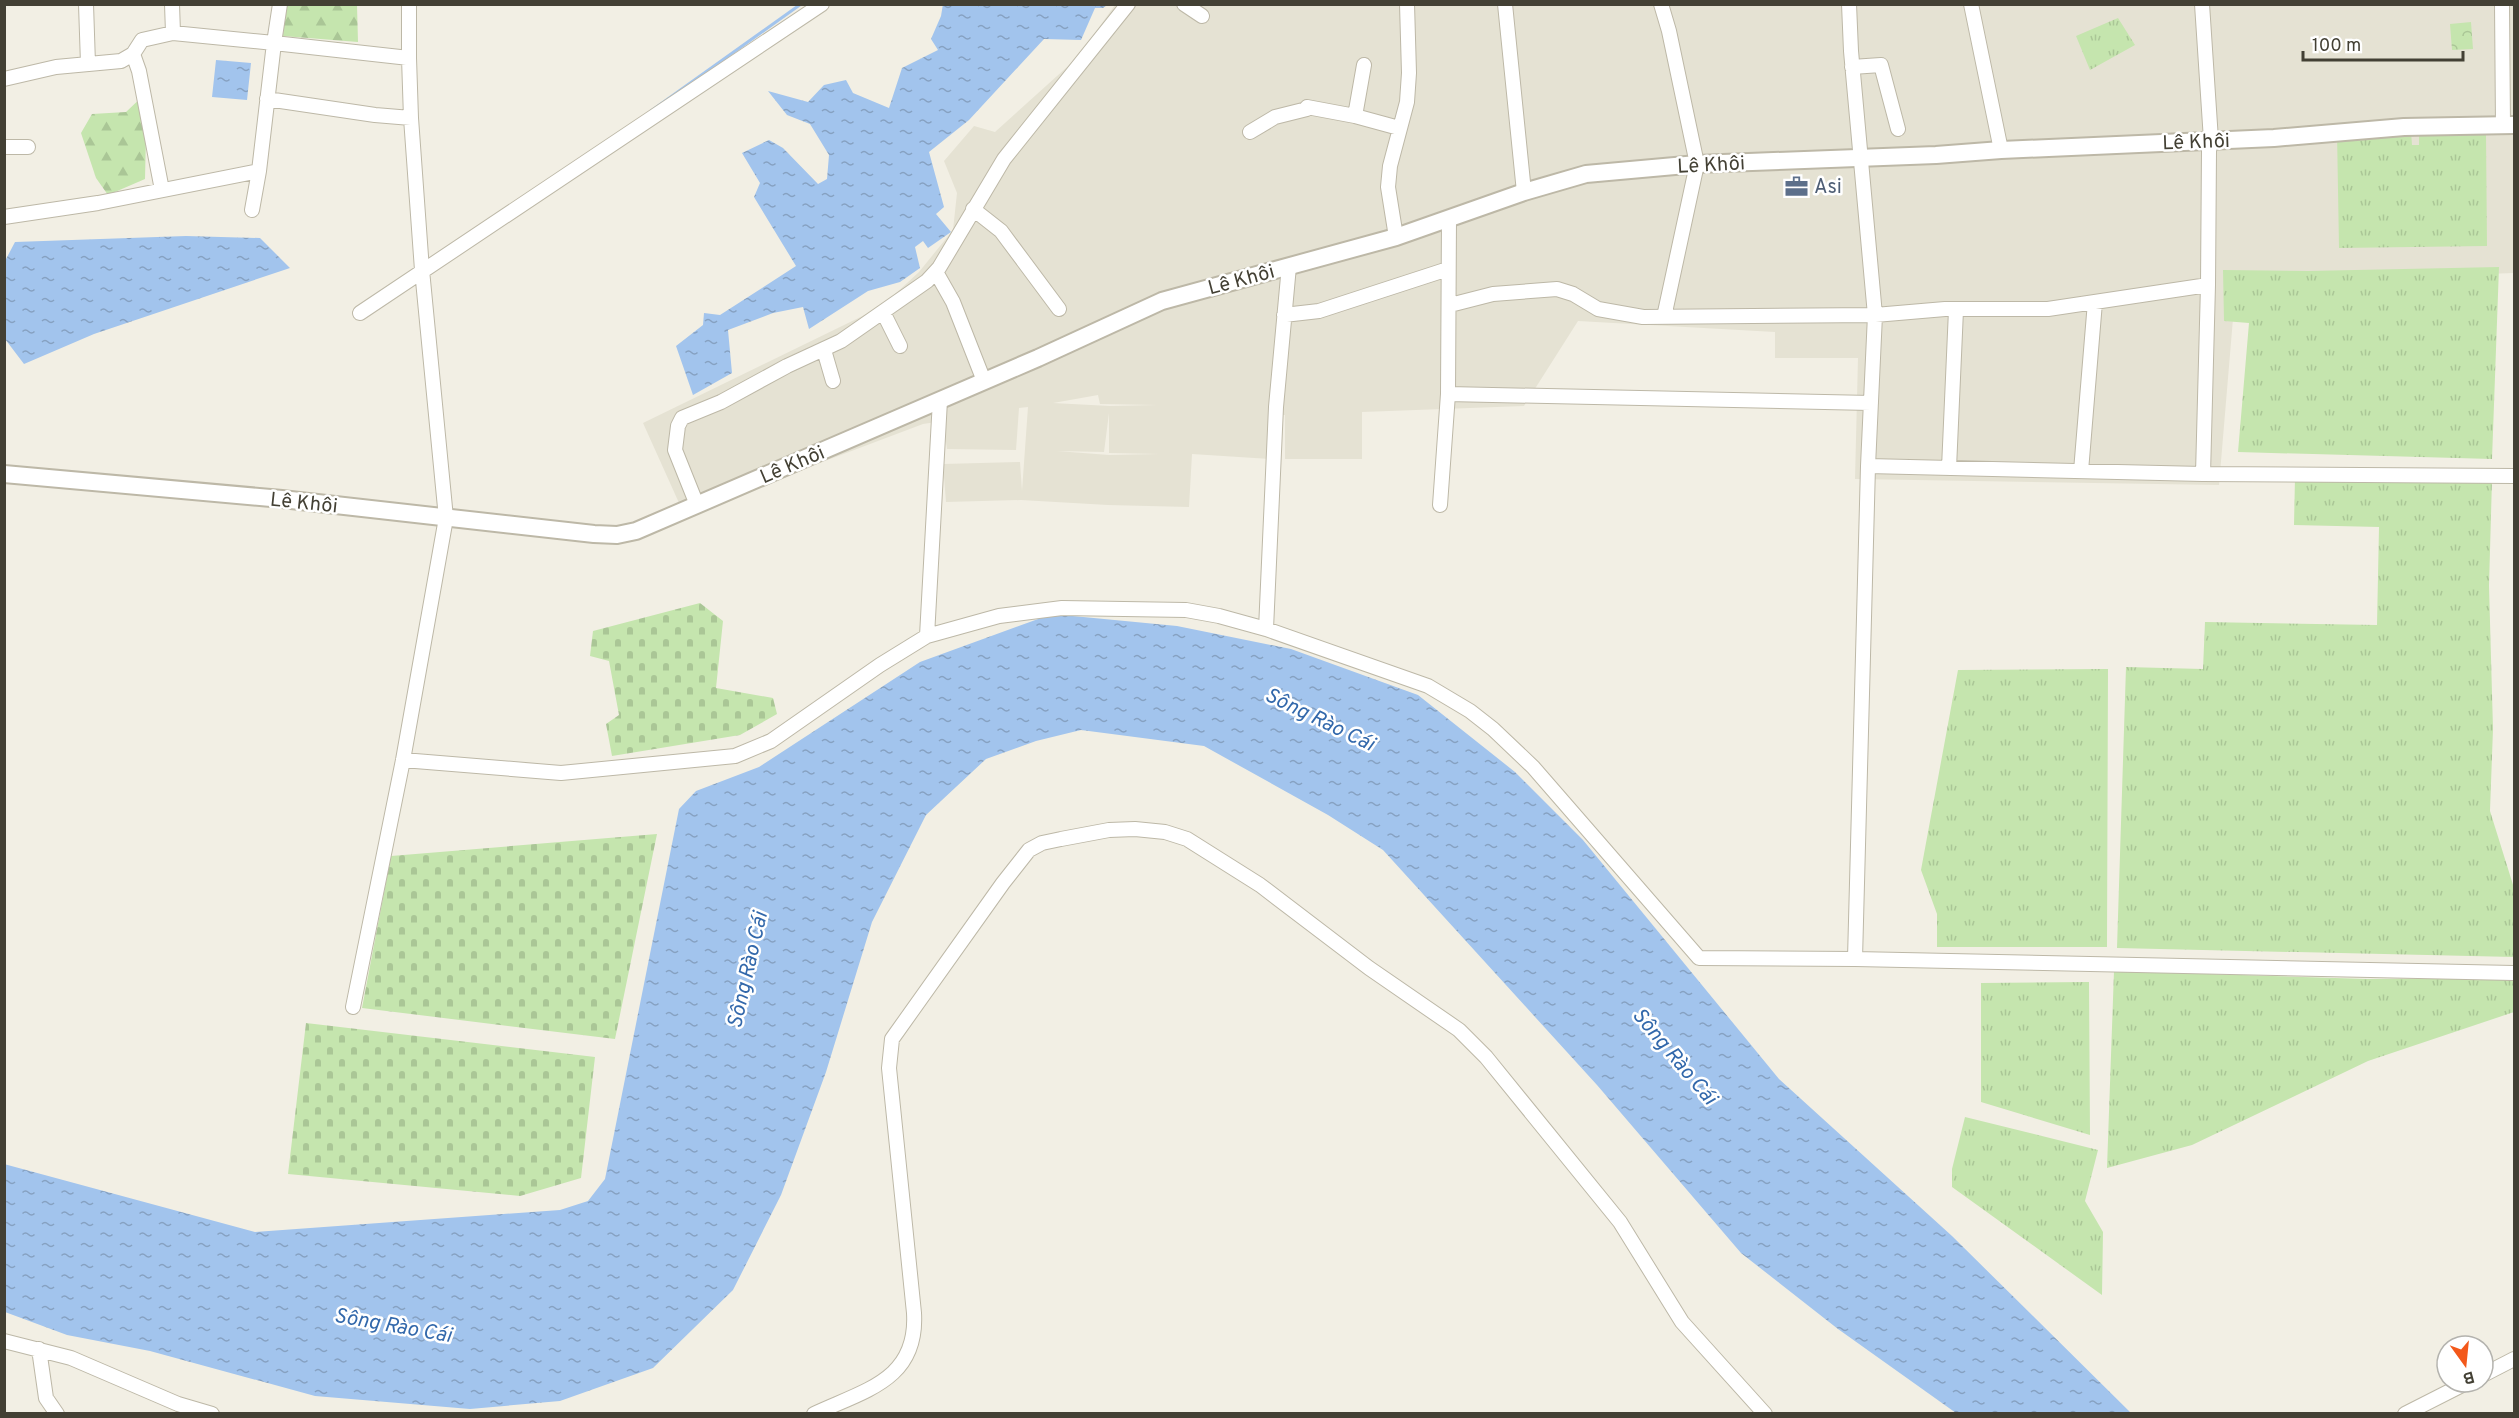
<svg xmlns="http://www.w3.org/2000/svg" width="2519" height="1418" viewBox="0 0 2519 1418" font-family="Overpass,sans-serif">
	<style>
		.residential { fill: #e5e2d3; fill-rule: evenodd }
		.grass { fill: url(#grass-tufts) }
		.forest { fill: url(#forest-firs) }
		.cemetery { fill: url(#cemetery-stones) }
		.park { fill: url(#park-crowns) }
		.water { fill: url(#water-ripples) }
		.lines { fill: none; stroke-linecap: round; stroke-linejoin: round }
		.stream { stroke: #a2c4ed; stroke-width: 3 }
		.minor-casing { stroke: #bdb8a7; stroke-width: 16 }
		.tertiary-casing { stroke: #bdb8a7; stroke-width: 20 }
		.minor { stroke: #fff; stroke-width: 14 }
		.tertiary { stroke: #fff; stroke-width: 16 }
		.labels { text-anchor: middle; stroke-width: 5; stroke-linejoin: round; paint-order: stroke }
		.street-label { font-size: 20px; fill: #434034; stroke: #fff }
		.service-label { font-size: 20px; fill: #4e5e75; stroke: #fff; text-anchor: start }
		.water-label { font-size: 21px; font-style: italic; fill: #3268ab; stroke: #fff }
	</style>
	<defs>
		<pattern id="grass-tufts" width="24" height="20" patternUnits="userSpaceOnUse" patternTransform="scale(1.5)"><rect width="24" height="20" fill="#c5e5ae"/><path d="M3 7l-1-3M5 7V3M7 7l1-3M15 17l-1-3M17 17v-4M19 17l1-3" fill="none" stroke="#aac696"/></pattern>
		<pattern id="forest-firs" width="22" height="20" patternUnits="userSpaceOnUse" patternTransform="scale(1.5)"><rect width="22" height="20" fill="#c5e5ae"/><path d="M5 1l3.5 6h-7zM16 11l3.5 6h-7z" fill="#aac696"/></pattern>
		<pattern id="cemetery-stones" width="16" height="16" patternUnits="userSpaceOnUse" patternTransform="scale(1.5)"><rect width="16" height="16" fill="#c5e5ae"/><path d="M2 7V4a2 2 0 0 1 4 0v3zM10 15v-3a2 2 0 0 1 4 0v3z" fill="#aac696"/></pattern>
		<pattern id="park-crowns" width="20" height="18" patternUnits="userSpaceOnUse" patternTransform="scale(1.5)"><rect width="20" height="18" fill="#c5e5ae"/><path d="M2 6a3 3 0 1 1 6 0M12 15a3 3 0 1 1 6 0" fill="none" stroke="#aac696"/></pattern>
		<pattern id="water-ripples" width="26" height="14" patternUnits="userSpaceOnUse" patternTransform="scale(1.5)"><rect width="26" height="14" fill="#a2c4ed"/><path d="M2 4q2-2 4 0t4 0M15 11q2-2 4 0t4 0" fill="none" stroke="#86a1c1"/></pattern>
	</defs>
	<rect width="100%" height="100%" fill="#f2efe4"/>
	<path class="residential" d="M1115,5H2514V273L2236,283L2219,485L1855,479L1858,358H1775V332L1578,321L1524,406L1362,412V459H1285V415H1273L1270,459L1192,454L1189,507L1108,505L1021,500L946,502L943,464L1020,462L1022,491L1028,407L1019,408L1016,450L947,449L943,421L923,424L684,514L643,423L881,307L919,272L953,230L957,193L944,161L974,126L995,132L1077,58ZM1098,395L1100,404L1157,405L1110,406L1053,403ZM1109,413V453L1159,454L1109,455L1057,451L1104,452Z"/>
	<path class="grass" d="M2118,18L2135,45L2090,70L2076,36Z
		M2411,131L2412,145H2419V135L2486,134L2487,246L2339,248L2337,132Z
		M2499,267L2492,459L2238,452L2249,323L2224,321L2223,270L2308,271Z
		M2295,477L2492,480L2489,586L2493,729L2490,811L2514,888V957L2117,948L2126,667L2203,669L2205,622L2377,625L2379,527L2294,525Z
		M2108,669L2107,947H1937V914L1921,870L1958,670Z
		M2114,971L2367,979L2514,978V1012L2368,1061L2192,1145L2107,1168Z
		M2089,982L2090,1135L1981,1102V983Z
		M1965,1117L2098,1150L2085,1201L2103,1232L2102,1295L1952,1187V1169Z"/>
	<path class="forest" d="M286,5H357L358,42L283,36Z
		M147,92L145,179L108,195L96,178L81,133L92,114L126,112Z"/>
	<path class="cemetery" d="M700,603L723,621L716,688L773,698L777,714L740,735L612,756L606,724L619,715L609,661L590,656L593,631Z
		M657,834L615,1039L362,1008L391,856Z
		M306,1023L595,1057L581,1178L520,1196L288,1174Z"/>
	<path class="park" d="M2471,22L2473,49L2452,50L2450,24Z"/>
	<path class="water" d="M943,4L1107,5L1103,8H1095L1081,40L1044,39L969,120L929,152L944,207L936,214L951,232L928,248L923,241L915,247L920,268L900,282L868,291L809,329L803,307L773,313L728,330L732,373L693,395L676,346L703,325L704,313L720,315L796,266L754,197L760,183L742,153L769,140L783,148L818,184L827,179L829,155L810,124L787,115L768,91L808,102L824,85L846,80L853,93L889,108L902,68L938,50L931,39L941,16Z
		M216,60L251,63L247,100L212,97Z
		M186,236L260,238L290,268L94,334L24,364L5,339V261L15,242Z
		M1052,614L1177,626L1291,649L1418,695L1515,772L1583,840L1779,1079L1952,1236L2131,1413H1956L1838,1329L1741,1253L1597,1085L1383,850L1328,815L1204,746L1081,730L1036,741L986,759L926,815L872,922L826,1072L781,1195L733,1290L653,1368L560,1401L470,1409L315,1396L150,1351L67,1335L5,1312L4,1164L255,1232L560,1210L588,1201L605,1179L679,809L696,791L759,767L920,662Z"/>
	<g class="lines">
		<path class="stream" d="M651,111L801,4"/>
		<defs>
			<path id="minor" d="M86,4L88,64
				M172,4L173,33
				M1184,4L1202,16
				M1505,4L1524,192
				M1661,4L1669,31L1697,164L1664,317
				M1849,4L1851,51L1875,315L1868,466L1855,959
				M1971,4L2001,150
				M2202,4L2211,140L2209,151L2208,285L2203,474
				M2502,4L2503,126
				M133,54L139,71L162,190
				M1852,67L1881,65L1898,129
				M4,79L56,67L121,61L133,54L142,40L173,33L274,43L280,4
				M267,99L375,115L411,118
				M1307,107L1355,116L1399,128
				M1355,116L1364,65
				M1250,132L1275,117L1307,109
				M4,147H28
				M973,209L1001,231L1059,309
				M252,210L259,171
				M4,217L98,203L259,171L274,43L409,58V4
				M1396,237L1388,187L1390,166L1407,102L1409,73L1407,4
				M936,272L953,302L984,381
				M1450,305L1493,294L1557,289L1573,294L1598,309L1643,317L1875,315L1945,309H2048L2208,285
				M883,312L900,346
				M360,313L822,4
				M1284,315L1319,311L1448,269
				M824,350L833,381
				M1448,394L1871,403
				M1868,466L2203,474L2514,476
				M1949,468L1956,310
				M2081,471L2095,302
				M697,505L675,450L678,426L682,418L721,402L787,366L841,341L927,281L939,268L1004,159L1128,4
				M1440,505L1448,394L1449,219
				M1266,629L1428,686L1470,711L1493,729L1533,767L1699,958L1855,959L2514,973
				M927,636L999,616L1062,608L1186,610L1219,616L1266,629L1276,407L1289,266
				M403,760L561,773L735,756L771,741L880,665L927,636L940,400
				M353,1007L403,760L446,518L422,270L411,118L409,58
				M4,1341L71,1358L178,1404L212,1414
				M39,1349L46,1398L57,1414
				M2483,1375L2514,1359
				M814,1414C865,1390 918,1380 914,1313L889,1068L892,1039L1003,883L1029,850L1042,843L1061,839L1109,830L1135,829L1165,832L1187,839L1260,885L1369,968L1459,1030L1486,1057L1620,1222L1682,1322L1765,1414
				M2405,1414L2468,1382"/>
			<path id="tertiary" d="M4,474L282,499L594,534L617,535L636,531L1038,358L1162,301L1396,237L1524,192L1586,174L1697,164L1936,155L2001,150L2274,138L2404,127L2514,125"/>
		</defs>
		<use href="#minor" class="minor-casing"/>
		<use href="#tertiary" class="tertiary-casing"/>
		<use href="#minor" class="minor"/>
		<use href="#tertiary" class="tertiary"/>
	</g>
	<defs>
		<symbol id="office-bare" viewBox="-9 -9 18 18"><path d="M-6-3h4V-5.5h4V-3h4V5H-6ZM-1-4.5V-3h2v-1.5ZM-6 0V1H6V0Z" fill="#5c6f8a" stroke="#fff" stroke-width="2.5" paint-order="stroke"/></symbol>
	</defs>
	<g fill-rule="evenodd">
		<use href="#office-bare" x="1780" y="170" width="33" height="33"/>
	</g>
	<g class="labels">
		<g class="street-label">
			<text transform="translate(2196 141) rotate(-2)" y="7">Lê Khôi</text>
			<text transform="translate(1711 164) rotate(-3)" y="7">Lê Khôi</text>
			<text transform="translate(1241 279) rotate(-15)" y="7">Lê Khôi</text>
			<text transform="translate(792 464) rotate(-23)" y="7">Lê Khôi</text>
			<text transform="translate(304 502) rotate(6)" y="7">Lê Khôi</text>
		</g>
		<g class="service-label">
			<text x="1814" y="193">Asi</text>
		</g>
		<g class="water-label">
			<text transform="translate(1320 719) rotate(26)" y="7">Sông Rào Cái</text>
			<text transform="translate(747 970) rotate(-77)" y="7">Sông Rào Cái</text>
			<text transform="translate(1675 1056) rotate(50)" y="7">Sông Rào Cái</text>
			<text transform="translate(393 1325) rotate(10)" y="7">Sông Rào Cái</text>
		</g>
	</g>
	<rect width="2519" height="1418" fill="none" stroke="#434034" stroke-width="12"/>
	<g transform="translate(2465 1364) rotate(165)"><circle r="28" fill="#ffffff" stroke="#b4b3ae" stroke-width="1.5"/>
	<path d="M0-4.5L10 22L0 15L-10 22Z" fill="#f3581a"/>
	<text y="-9" font-size="16" font-weight="bold" text-anchor="middle" fill="#434034">B</text>
	</g>
	<path d="M2303 51v9h160v-9" fill="none" stroke="#434034" stroke-width="3"/>
	<text x="2312" y="51" font-size="18" fill="#434034" stroke="#ffffff" stroke-width="4.5" paint-order="stroke">100 m</text>
</svg>
